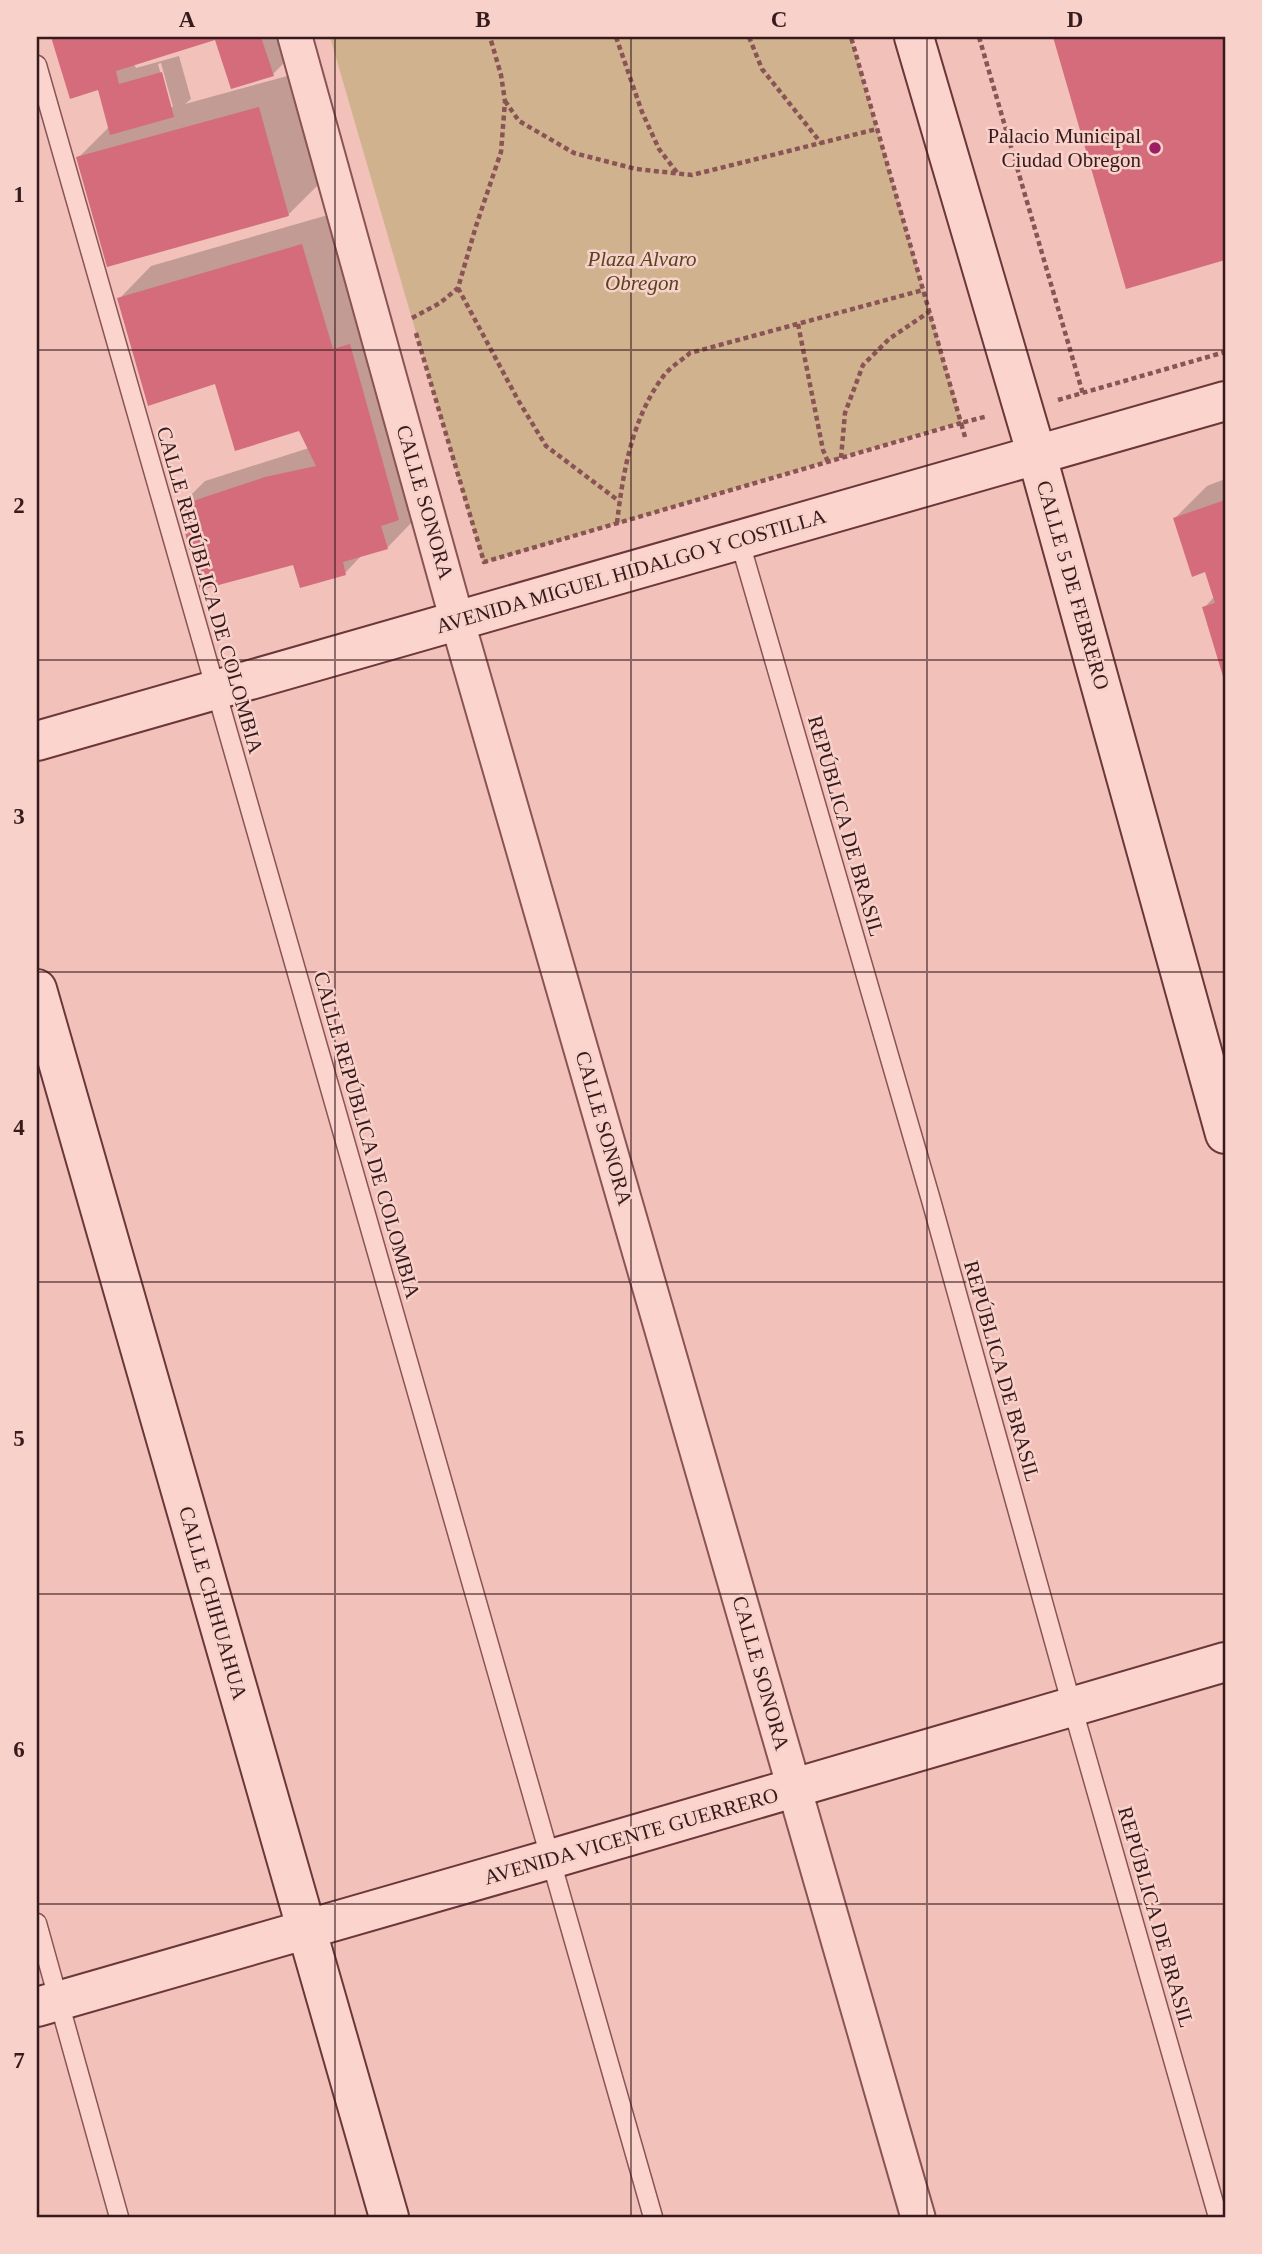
<svg xmlns="http://www.w3.org/2000/svg" width="1262" height="2254" viewBox="0 0 1262 2254" font-family="Georgia,serif">
	<style>
		.green { fill: #d0b38e }
		.shadow { fill: #0003; fill-rule: evenodd }
		.building { fill: #d46c7b }
		.lines { fill: none; stroke-linecap: round; stroke-linejoin: round }
		.lane-casing { stroke: #8a5355; stroke-width: 21 }
		.street-casing { stroke: #8a5355; stroke-width: 37 }
		.secondary-casing { stroke: #6b373a; stroke-width: 42 }
		.path { stroke: #8a5355; stroke-width: 4.5; stroke-dasharray: 5 3.5; stroke-linecap: butt }
		.lane { stroke: #fcd4ce; stroke-width: 18 }
		.street { stroke: #fcd4ce; stroke-width: 33 }
		.secondary { stroke: #fcd4ce; stroke-width: 38 }
		.grid { fill: none; stroke: #371a1c; stroke-width: 2; stroke-opacity: 0.55 }
		.poi-dot { fill: #9e1e66; stroke: #f8d1ca; stroke-width: 2.5 }
		.labels { text-anchor: middle; stroke-width: 5; stroke-linejoin: round; paint-order: stroke }
		.poi-label { font-size: 21px; fill: #371a1c; stroke: #f8d1ca; text-anchor: end }
		.park-label { font-size: 21px; font-style: italic; fill: #56441e; stroke: #f8d1ca }
		.street-label { font-size: 21px; fill: #371a1c; stroke: #f8d1ca }
		.neatline { fill: none; stroke: #371a1c; stroke-width: 2.5 }
		.grid-label { font-size: 23px; text-anchor: middle; font-weight: bold; fill: #371a1c }
	</style>
	<rect width="100%" height="100%" fill="#f2c2ba"/>
	<path class="green" d="M330,37H851L962,422L483,563Z"/>
	<path class="shadow" d="M53,37H294L298,49L273,74L216,38L134,64L136,68L179,56L191,99L185,104L291,75L321,182L288,215L78,158L110,126L99,87L71,97ZM161,63L173,107H170L158,64Z
		M1055,37H1225V258L1127,287Z
		M335,213L423,494L408,509L412,522L387,548L363,554L345,573L294,563L180,506L205,481L309,448L300,430L216,382L119,299L151,266Z
		M1225,479V679L1204,608L1214,597L1206,570L1175,518L1207,486Z"/>
	<path class="building" d="M51,37H261L274,76L231,89L215,40L116,71L119,84L162,72L174,117L110,135L98,90L70,99Z
		M1053,37H1225V260L1126,289Z
		M259,107L289,216L107,267L76,157Z
		M302,244L333,349L350,344L399,520L381,526L388,549L343,562L346,575L300,588L293,565L200,590L178,506L265,477L316,466L299,431L235,451L215,384L148,406L117,298Z
		M1225,500V683L1202,607L1215,603L1205,572L1192,577L1173,518Z"/>
	<g class="lines">
		<defs>
			<path id="lane" d="M37,65L653,2217
				M739,539L931,1200L1072,1706L1218,2217
				M37,1923L119,2217"/>
			<path id="street" d="M295,37L457,620L918,2217"/>
			<path id="secondary" d="M914,37L1037,456L1225,1134
				M37,741L1225,401
				M37,989L389,2217
				M37,2007L551,1859L1225,1662"/>
		</defs>
		<use href="#lane" class="lane-casing"/>
		<use href="#street" class="street-casing"/>
		<use href="#secondary" class="secondary-casing"/>
		<path class="path" d="M616,37L642,112L659,149L678,174
			M749,37L762,69L821,143
			M979,37L1083,394
			M505,101L519,121L574,153L636,169L692,175L877,129
			M458,288L518,400L546,446L619,501
			M412,318L440,303L458,288L476,226L501,152L505,101L501,75L490,37
			M798,324L823,450L828,462
			M416,333L484,562L961,423L851,37
			M1058,400L1225,352
			M965,437L961,423L988,416
			M841,458L845,413L863,365L889,339L929,312
			M617,523C623,472 632,417 665,374C672,366 682,360 690,353L923,290"/>
		<use href="#lane" class="lane"/>
		<use href="#street" class="street"/>
		<use href="#secondary" class="secondary"/>
	</g>
	<path class="grid" d="M335,37V2217M631,37V2217M927,37V2217M37,350H1225M37,660H1225M37,972H1225M37,1282H1225M37,1594H1225M37,1904H1225"/>
	<circle class="poi-dot" cx="1155" cy="148" r="7"/>
	<g class="labels">
		<g class="poi-label">
			<text x="1141" y="143">Palacio Municipal<tspan x="1141" dy="24">Ciudad Obregon</tspan></text>
		</g>
		<g class="park-label">
			<text x="642" y="266">Plaza Alvaro<tspan x="642" dy="24">Obregon</tspan></text>
		</g>
		<g class="street-label">
			<text transform="translate(425 502) rotate(74)" y="7">CALLE SONORA</text>
			<text transform="translate(631 571) rotate(-16)" y="7">AVENIDA MIGUEL HIDALGO Y COSTILLA</text>
			<text transform="translate(1073 585) rotate(74)" y="7">CALLE 5 DE FEBRERO</text>
			<text transform="translate(210 590) rotate(74)" y="7">CALLE REPÚBLICA DE COLOMBIA</text>
			<text transform="translate(846 826) rotate(74)" y="7">REPÚBLICA DE BRASIL</text>
			<text transform="translate(604 1128) rotate(74)" y="7">CALLE SONORA</text>
			<text transform="translate(367 1135) rotate(74)" y="7">CALLE REPÚBLICA DE COLOMBIA</text>
			<text transform="translate(1002 1371) rotate(74)" y="7">REPÚBLICA DE BRASIL</text>
			<text transform="translate(213 1603) rotate(74)" y="7">CALLE CHIHUAHUA</text>
			<text transform="translate(761 1673) rotate(74)" y="7">CALLE SONORA</text>
			<text transform="translate(631 1836) rotate(-16)" y="7">AVENIDA VICENTE GUERRERO</text>
			<text transform="translate(1156 1917) rotate(74)" y="7">REPÚBLICA DE BRASIL</text>
		</g>
	</g>
	<rect width="1262" height="2254" fill="none" stroke="#f8d1ca" stroke-width="77"/>
	<rect x="38" y="38" width="1186" height="2178" class="neatline"/>
	<g class="grid-label">
		<text x="187" y="27">A</text>
		<text x="483" y="27">B</text>
		<text x="779" y="27">C</text>
		<text x="1075" y="27">D</text>
		<text x="19" y="202">1</text>
		<text x="19" y="513">2</text>
		<text x="19" y="824">3</text>
		<text x="19" y="1135">4</text>
		<text x="19" y="1446">5</text>
		<text x="19" y="1757">6</text>
		<text x="19" y="2068">7</text>
	</g>
</svg>
